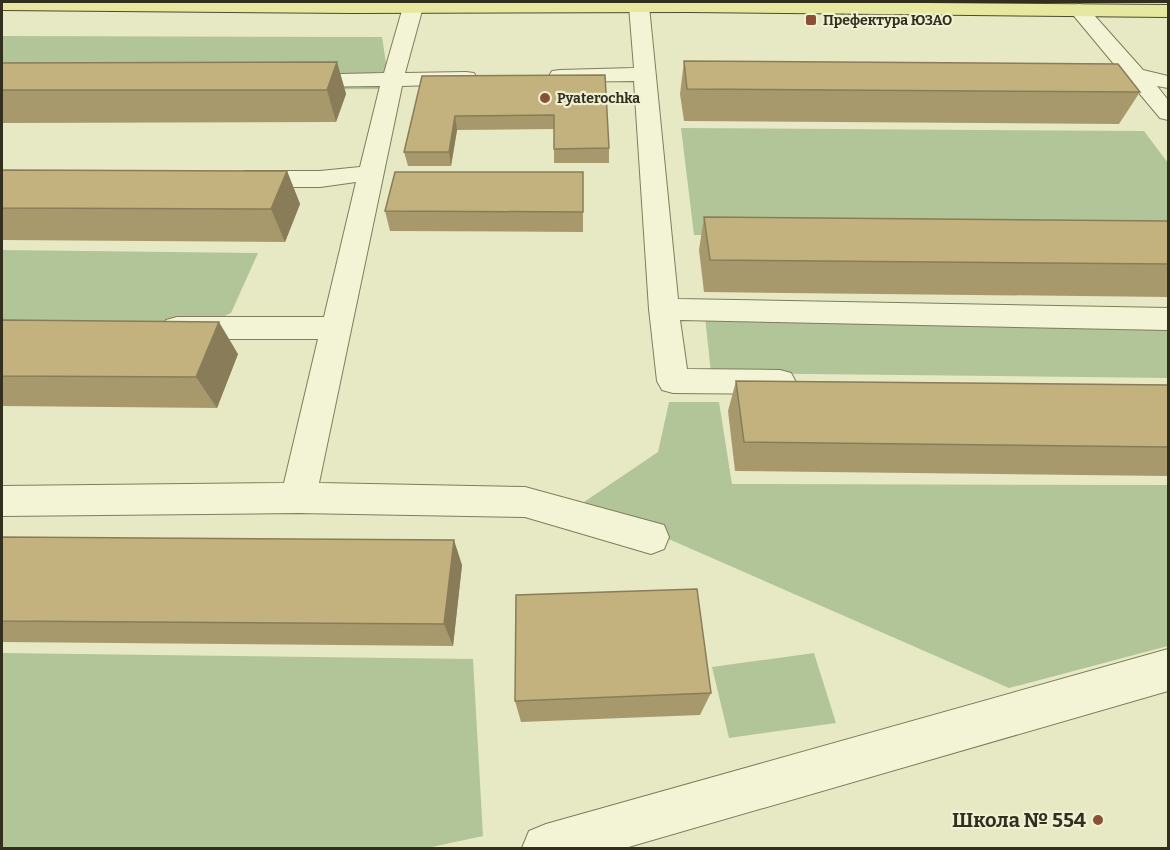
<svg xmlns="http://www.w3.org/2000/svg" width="1170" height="850" viewBox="0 0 1170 850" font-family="Bitter,serif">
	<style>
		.green { fill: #b1c599 }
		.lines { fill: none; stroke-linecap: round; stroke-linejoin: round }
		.minor-casing { stroke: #817c5c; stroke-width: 2 }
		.major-casing { stroke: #4f4930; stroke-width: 2 }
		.minor { fill: #f3f4d6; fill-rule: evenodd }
		.major { fill: #e6e8a0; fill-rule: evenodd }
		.wall { fill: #a8996c }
		.shaded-wall { fill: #887d58 }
		.building { fill: #c3b27e; stroke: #887d58; stroke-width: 1.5 }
		.poi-dot { fill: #895033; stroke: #eff1d3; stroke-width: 2 }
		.labels { text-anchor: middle; stroke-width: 4.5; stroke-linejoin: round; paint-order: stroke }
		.far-poi-label { font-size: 14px; font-weight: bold; fill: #332f1f; stroke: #eff1d3; text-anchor: start }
		.near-poi-label { font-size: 20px; font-weight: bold; fill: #332f1f; stroke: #eff1d3; text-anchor: end }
	</style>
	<rect width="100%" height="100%" fill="#e7e9c4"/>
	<path class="green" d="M2,36L382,37L390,89L2,91Z
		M681,128L1144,131L1168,163V239L694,235Z
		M2,250L258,253L231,313L171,342H2Z
		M705,317L1168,322V378L711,373Z
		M669,402H719L732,484L1168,485V646L1009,688L584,502L658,452Z
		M2,653L473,659L483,836L427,848H2Z
		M814,653L836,723L729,738L712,667Z"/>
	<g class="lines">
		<defs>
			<path id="minor" d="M412,2L420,3L423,7L405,73L466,72L474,73L477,78L474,83L466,84L402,86L319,483L525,487L664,525L669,537L664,549L651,554L525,517L298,513L2,516V486L284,483L318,339H177L166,336L162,328L166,320L177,317H324L356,182L320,187H246L237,184L234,179L237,174L246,171H320L360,167L380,86L299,87L291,86L288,81L291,76L299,75L384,73L403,7L406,3Z
				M632,2H646L649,6L678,299L1168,308V330L680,320L687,369L780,370L791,373L796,382L791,391L780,394L673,393L662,390L657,381L649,309L634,81L560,82L552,81L549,76L552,71L560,70L634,68L629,6Z
				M1079,4L1086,6L1143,70L1168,76V88L1157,86L1168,100V120L1160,118L1129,81L1075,80L1072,75L1075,70L1118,69L1069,10L1072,6Z
				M1168,649V691L625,848H522L529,831L546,824Z"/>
			<path id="major" d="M2,2H808L1168,5V17L689,12L353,13L2,10Z"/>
		</defs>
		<use href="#minor" class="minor-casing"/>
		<use href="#major" class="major-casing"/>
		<use href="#minor" class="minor"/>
		<use href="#major" class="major"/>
	</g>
	<path class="wall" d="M684,61L1140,92L1119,124L684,121L680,94Z
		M337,62L346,94L336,122L2,123V63Z
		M605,75L609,148V163H554V129L457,130L451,166H408L404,152L422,76Z
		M2,170L287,171L300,204L285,242L2,240Z
		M583,172V232L390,231L385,211Z
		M704,217L1168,221V297L704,292L699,250Z
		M2,320L238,354L217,408L2,406Z
		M736,381L1168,385V476L735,471L728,411Z
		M2,537L462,565L453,646L2,642Z
		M711,693L700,715L521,722L515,701Z"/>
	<path class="shaded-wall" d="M337,62L346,94L336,122L327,90Z
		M455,116L457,130L451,166L449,152Z
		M287,171L300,204L285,242L271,209Z
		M219,322L238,354L217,408L196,377Z
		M454,540L462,565L453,646L444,624Z"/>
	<path class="building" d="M684,61L1118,64L1140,92L687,89Z
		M337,62L327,90H2V63Z
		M605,75L609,148L554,149V115L455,116L449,152H404L422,76Z
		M2,170L287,171L271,209L2,208Z
		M395,172H583V212L385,211Z
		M704,217L1168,221V264L710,260Z
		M2,320L219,322L196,377L2,376Z
		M736,381L1168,385V447L744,442Z
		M2,537L454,540L444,624L2,621Z
		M697,589L711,693L515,701L516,595Z"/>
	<g class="poi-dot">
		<rect x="805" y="14" width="12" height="12" rx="3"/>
		<circle cx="545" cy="98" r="6"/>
		<circle cx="1098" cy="820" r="6"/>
	</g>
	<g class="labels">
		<g class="far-poi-label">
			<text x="823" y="25">Префектура ЮЗАО</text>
			<text x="557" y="103">Pyaterochka</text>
		</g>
		<g class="near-poi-label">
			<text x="1086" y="827">Школа № 554</text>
		</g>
	</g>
	<rect width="1170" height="850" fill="none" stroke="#332f1f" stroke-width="6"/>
</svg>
